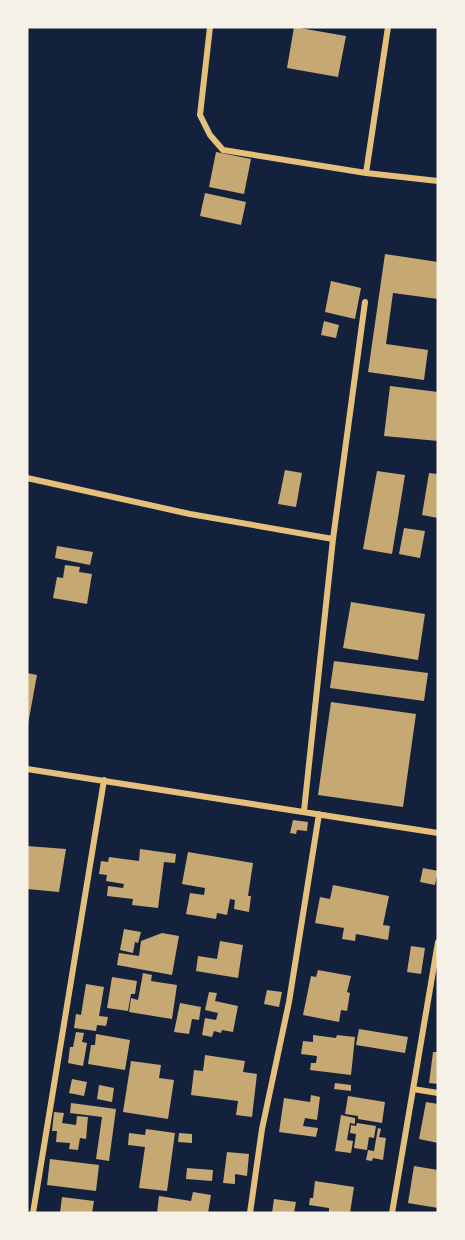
<svg xmlns="http://www.w3.org/2000/svg" width="465" height="1240" viewBox="0 0 465 1240" font-family="'Varela Round',sans-serif">
	<style>
		.building { fill: #c6a872 }
		.lines { fill: none; stroke-linecap: round; stroke-linejoin: round }
		.minor { stroke: #e5c07b; stroke-width: 6 }
	</style>
	<rect width="100%" height="100%" fill="#14213d"/>
	<path class="building" d="M294,27L346,36L338,77L287,68Z
		M216,152L251,159L244,194L209,187Z
		M205,193L246,202L241,225L200,216Z
		M385,254L438,262V299L393,293L386,344L428,350L424,380L368,372Z
		M331,281L361,288L355,319L325,312Z
		M324,321L339,325L336,338L321,335Z
		M390,386L438,392V441L384,436Z
		M285,470L302,473L296,507L278,504Z
		M377,471L405,475L392,554L363,549Z
		M429,473L438,474V518L422,515Z
		M404,528L425,531L420,558L399,554Z
		M57,546L93,552L90,565L55,558Z
		M65,565L80,567L79,572L92,574L87,604L53,598L57,577L63,578Z
		M351,602L425,614L418,660L343,648Z
		M334,661L428,673L424,701L330,688Z
		M27,673L37,675L28,724H27Z
		M331,702L416,714L403,807L318,795Z
		M293,820L308,822L307,831L297,830L296,834L290,833Z
		M27,846L66,849L59,892L27,889Z
		M140,849L176,854L175,863L164,862L158,908L132,905L133,899L107,896L108,886L123,888L124,884L106,881L107,875L99,874L101,861L108,862L109,857L139,861Z
		M188,852L253,863L248,896H251L249,912L234,909L235,900L230,899L227,915L217,913L216,919L186,914L190,893L204,895L205,888L182,884Z
		M423,868L438,871L435,885L420,882Z
		M333,885L389,896L383,925L390,926L388,940L356,934L355,941L342,939L344,928L315,923L320,897L330,899Z
		M124,929L141,932L138,943L135,942L133,953L120,950Z
		M162,933L179,936L172,975L117,965L119,953L139,956L141,941Z
		M220,941L243,945L238,978L196,971L198,956L217,959Z
		M411,946L425,948L421,974L407,972Z
		M318,970L351,976L347,992L350,993L347,1011L341,1010L339,1022L303,1015L311,976L316,977Z
		M143,973L152,975L151,981L177,985L172,1019L129,1012L131,998L138,1000Z
		M112,977L137,981L135,994H131L128,1011L107,1008Z
		M86,984L104,987L99,1016L108,1017L106,1026L97,1025L96,1031L74,1028L76,1014L81,1015Z
		M267,990L282,992L279,1007L264,1004Z
		M209,992L217,993L215,1001L238,1006L233,1032L222,1030L221,1033L214,1031L212,1037L202,1035L205,1018L216,1020L218,1013L205,1010Z
		M180,1003L201,1007L199,1020L192,1019L189,1034L174,1032Z
		M359,1029L408,1037L405,1053L356,1045Z
		M76,1032L84,1033L82,1042L87,1043L83,1066L68,1063L70,1047H73Z
		M96,1034L130,1040L125,1070L88,1064L91,1045H95Z
		M313,1035L336,1038L337,1035L355,1037L351,1075L310,1070L311,1063H316L317,1056L301,1054L303,1041L313,1042Z
		M433,1052H438V1084L429,1083Z
		M205,1055L245,1061L243,1072L257,1074L252,1117L236,1115L238,1101L191,1095L194,1070L203,1071Z
		M131,1061L161,1065L159,1078L174,1080L168,1119L123,1112Z
		M72,1079L87,1082L84,1096L69,1093Z
		M335,1083L351,1085V1091L334,1089Z
		M99,1085L114,1088L112,1102L97,1099Z
		M311,1095L320,1097L317,1120L305,1118L303,1126L318,1128L316,1137L279,1132L284,1098L310,1102Z
		M348,1096L385,1102L382,1123L358,1119V1116L345,1114Z
		M426,1102L438,1104V1143L419,1139Z
		M71,1103L116,1109L109,1161L96,1159L102,1117L70,1113Z
		M54,1112L64,1113L62,1123L76,1125L77,1116L88,1117L86,1139L80,1138L78,1150L69,1149L70,1143L56,1142L57,1131H52Z
		M341,1115L355,1118V1124L350,1123L347,1140L353,1141L351,1153L335,1151Z
		M357,1123L376,1126L374,1138L369,1137L367,1150L354,1148L356,1134L350,1133L351,1125L356,1126Z
		M378,1128L381,1129L379,1137L386,1138L383,1160L373,1158L372,1161L366,1160L368,1150L374,1151Z
		M146,1129L175,1133L167,1191L139,1188L145,1147L128,1145L129,1133L145,1135Z
		M179,1133L192,1134V1143L178,1142Z
		M227,1152L249,1154L247,1176L235,1174V1184L223,1183Z
		M50,1159L99,1165L96,1191L47,1185Z
		M414,1166L438,1170V1208L408,1203Z
		M187,1168L213,1170L212,1181L186,1179Z
		M315,1181L354,1187L350,1213H329V1208L309,1205L310,1198H313Z
		M193,1192L211,1195L208,1213H157L159,1196L191,1201Z
		M62,1197L94,1201L92,1213H60Z
		M274,1199L296,1202L294,1213H272Z"/>
	<g class="lines">
		<path class="minor" d="M210,27L200,115L210,135L223,150L366,173L438,181
			M366,173L388,27
			M27,478L190,514L333,539
			M27,769L438,833
			M304,811L333,539L365,302
			M413,1089L438,1093
			M33,1213L104,780
			M250,1213L262,1129L289,1002L319,814
			M392,1213L438,942"/>
	</g>
	<rect width="465" height="1240" fill="none" stroke="#f6f1e7" stroke-width="57"/>
</svg>
